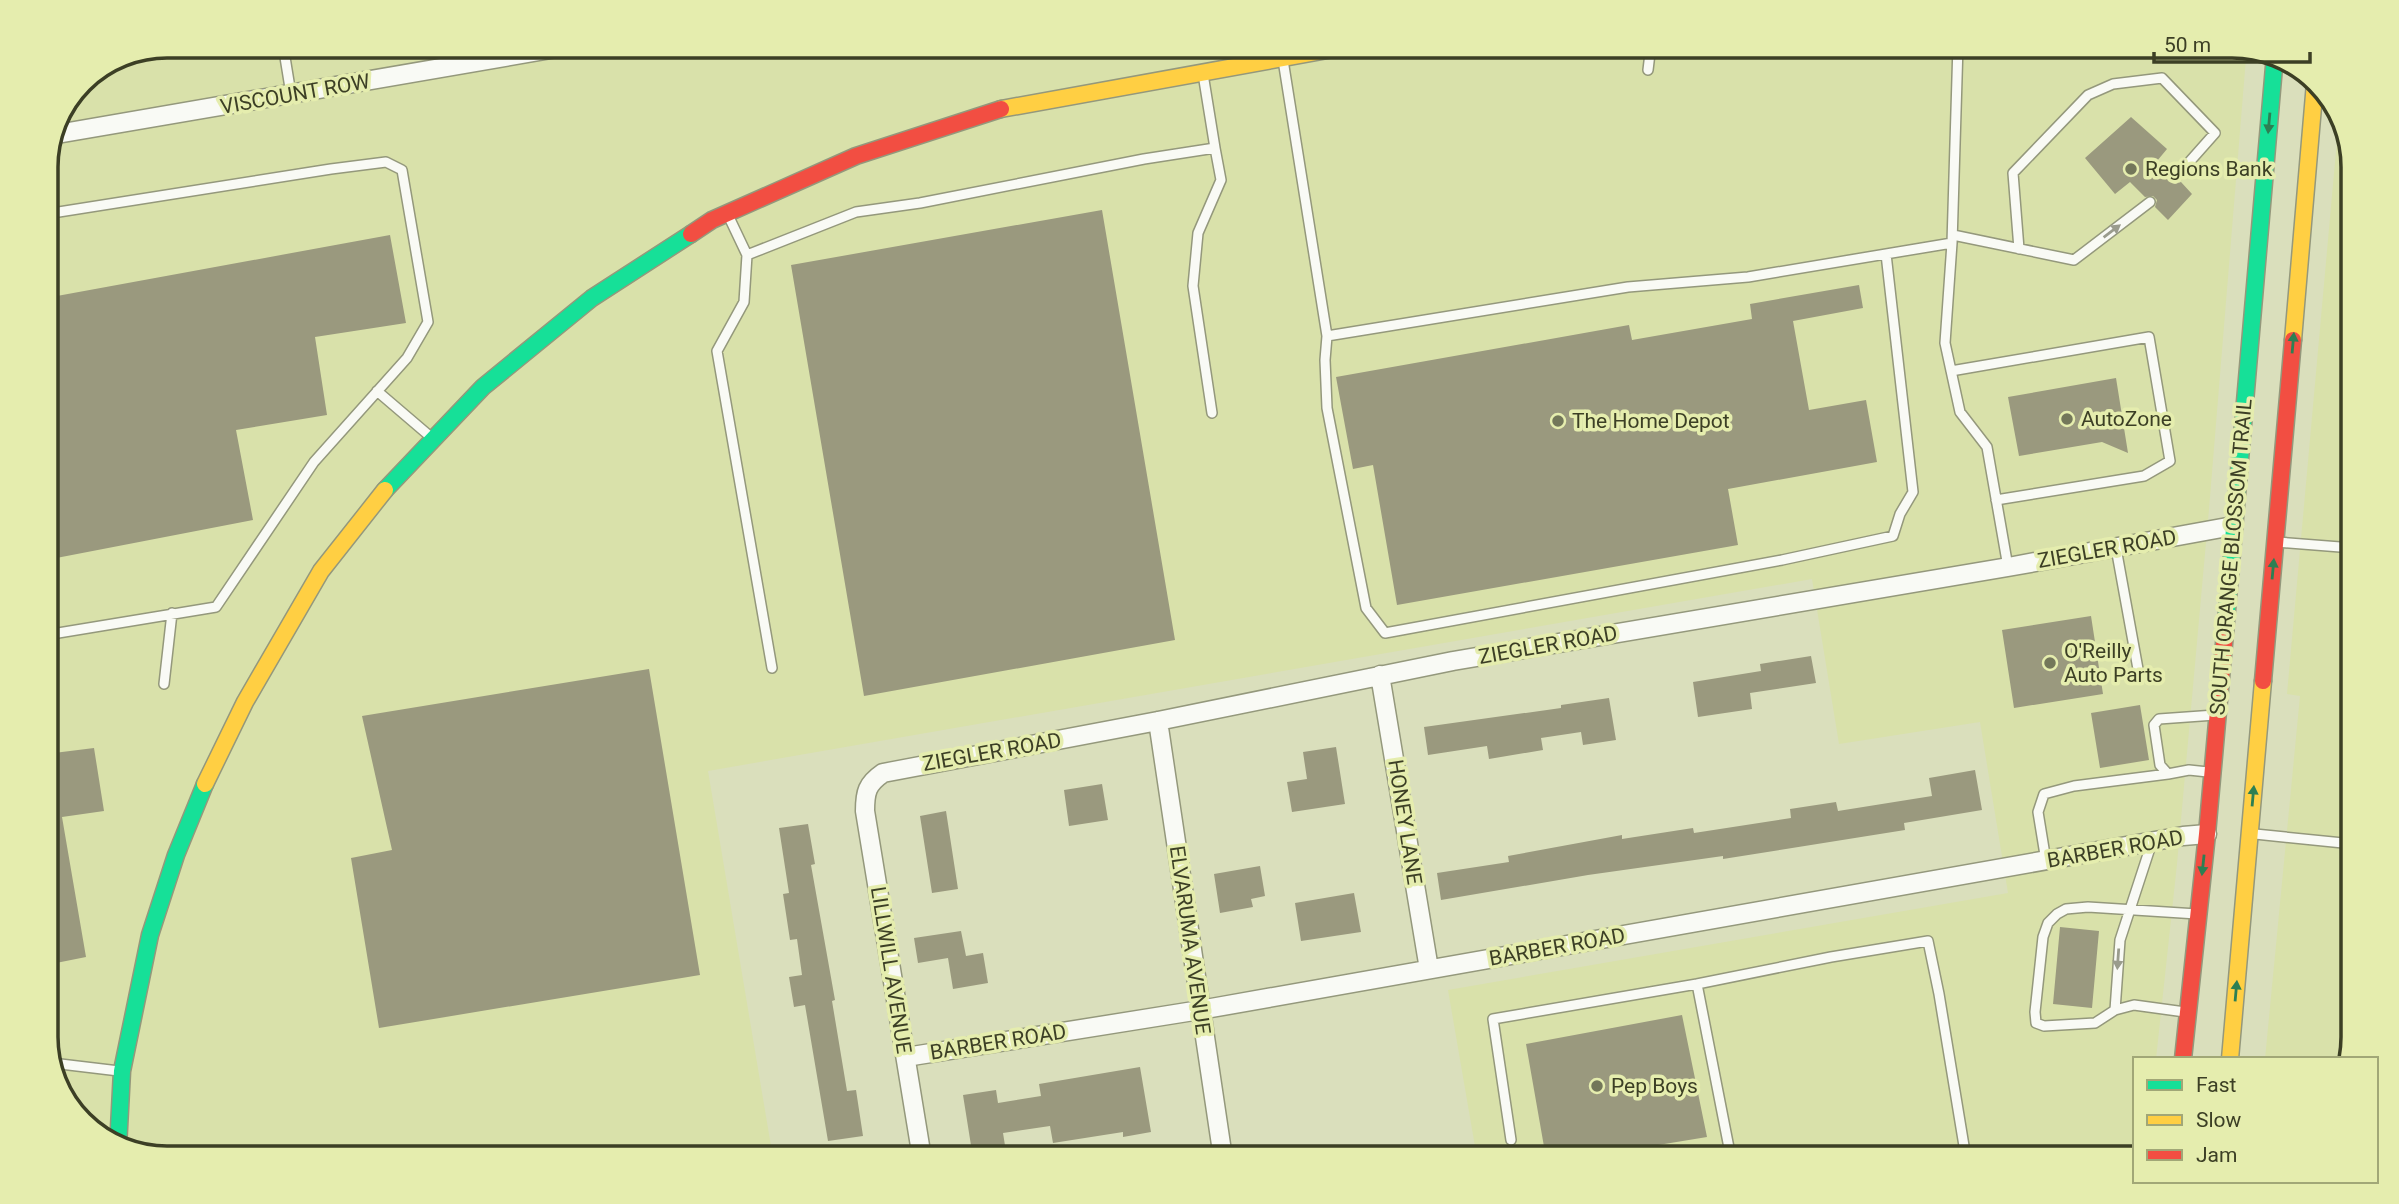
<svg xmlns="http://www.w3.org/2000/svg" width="2399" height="1204" viewBox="0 0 2399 1204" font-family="Roboto,sans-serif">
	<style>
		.built { fill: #d9e1aa }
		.building { fill: #9a997e }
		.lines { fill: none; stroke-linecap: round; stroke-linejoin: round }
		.lane-casing { stroke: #94987c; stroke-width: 12 }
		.street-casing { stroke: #94987c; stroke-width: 21 }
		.fast-casing { stroke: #94987c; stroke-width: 19 }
		.slow-casing { stroke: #94987c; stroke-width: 19 }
		.jam-casing { stroke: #94987c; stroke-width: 19 }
		.lane { stroke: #f9faf5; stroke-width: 9 }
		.street { stroke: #f9faf5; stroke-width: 18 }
		.fast { stroke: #16e098; stroke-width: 16 }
		.slow { stroke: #ffcf43; stroke-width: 16 }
		.jam { stroke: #f24e42; stroke-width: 16 }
		.oneway { fill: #2d7f53 }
		.oneway2 { fill: #9a9c8d }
		.poi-dot { fill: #73775a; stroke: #e5edae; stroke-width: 2.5 }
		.labels { text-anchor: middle; stroke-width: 7; stroke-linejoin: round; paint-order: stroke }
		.street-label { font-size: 21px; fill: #3c3f25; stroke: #e5edae }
		.poi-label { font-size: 21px; fill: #3c3f25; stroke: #e5edae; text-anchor: start }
		.rim { fill: none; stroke: #3c3f25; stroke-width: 3.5 }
	</style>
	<rect width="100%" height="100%" fill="#dadfbc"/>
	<path class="built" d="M2232,45L2246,49V58L2209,509L2177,864L2156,1059H2135V1158H1477L1448,990L2008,893L1980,722L1839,744L1812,579L708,771L773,1158H167L113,1146L66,1105L46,1046V159L81,81L121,55L167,46Z
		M2339,118L2353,159V1037L2349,1059H2265L2300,696L2287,694Z"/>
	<path class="building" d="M2131,117L2167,149L2157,161L2171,172V182L2175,184L2181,182L2192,194L2168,220L2155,207L2157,200L2153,196L2145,197L2130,182L2115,194L2085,158Z
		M1102,210L1175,640L864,696L791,265Z
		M390,235L406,323L315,337L327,415L236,430L253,520L46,560V298Z
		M1859,285L1863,308L1793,321L1809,410L1866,400L1877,462L1728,489L1738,545L1397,605L1373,465L1353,469L1336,377L1629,325L1632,340L1752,319L1750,304Z
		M2116,378L2128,453L2102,442L2019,456L2008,397Z
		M2091,616L2103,694L2014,708L2002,630Z
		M1811,656L1816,683L1750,693L1752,709L1698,717L1693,682L1761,671L1760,664Z
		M649,669L700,975L379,1028L351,858L392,850L362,716Z
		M1609,698L1616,740L1583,745L1581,732L1541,738L1543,750L1489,759L1487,746L1428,755L1424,727L1561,708V705Z
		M2140,705L2149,760L2100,768L2091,713Z
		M1336,747L1345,804L1292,812L1287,782L1307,779L1303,752Z
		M94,748L104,811L62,817L86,957L46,965V754Z
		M1975,770L1982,810L1904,823L1905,830L1723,859V856L1588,875L1441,900L1437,873L1509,862L1508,856L1622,835V839L1693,828L1694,833L1791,818L1790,809L1836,802L1838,811L1932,796L1929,778Z
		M1102,784L1108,820L1069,826L1064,790Z
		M946,811L958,889L932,893L920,816Z
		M808,824L815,864L811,865L835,1000L832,1001L847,1091L856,1090L863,1136L828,1141L805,1005L794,1007L789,977L802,975L797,939L790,940L783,894L789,893L779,828Z
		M1260,866L1265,896L1251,899L1253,907L1220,913L1214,874Z
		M1354,893L1361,932L1301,941L1295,903Z
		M2060,927L2099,931L2092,1008L2053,1004Z
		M961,931L966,956L983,953L988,983L953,989L948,958L918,963L914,938Z
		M1682,1015L1707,1137L1579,1158H1546L1526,1044Z
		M1140,1067L1151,1132L1123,1137V1132L1053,1143L1050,1126L1003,1133L1007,1158H973L963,1095L996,1090L998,1103L1041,1096L1039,1084Z"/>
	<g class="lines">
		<defs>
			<path id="lane" d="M283,45L291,94
				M1958,45L1952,243L1945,343L1960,412L1987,447L2008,567
				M1283,60L1327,336L1628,287L1748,277L1952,243
				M1648,70L1651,45
				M46,214L331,169L386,162L402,170L428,322L407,358L314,462L216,607L46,635
				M728,215L747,255L744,302L717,351L772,668
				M1953,235L2074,260L2150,202
				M2019,249L2013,173L2088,95L2113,84L2162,78L2215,133L2176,177
				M747,255L856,212L920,203L1144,159L1215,148L1203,74
				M1327,336L1325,360L1327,408L1366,608L1385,633L1782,560L1893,536L1900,514L1913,492L1886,254
				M1951,371L2149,337L2170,461L2144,476L1996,500
				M377,391L432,438
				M1212,413L1193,286L1198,233L1221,180L1215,148
				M2277,542L2353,548
				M2116,548L2138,669
				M164,684L172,613
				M2208,772L2189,770L2168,774L2160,765L2154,725L2159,719L2215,715
				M2255,834L2353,844
				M2046,861L2038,812L2044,794L2074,786L2168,774
				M2115,1010L2120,940L2152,842
				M2185,1012L2134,1005L2115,1010L2095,1023L2044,1026L2036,1023L2035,1012L2043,937L2048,923L2057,914L2066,909L2088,907L2197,914
				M52,1063L119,1071
				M1511,1140L1493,1019L1697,984
				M1731,1158L1697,984L1831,957L1928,941L1939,994L1966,1158"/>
			<path id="street" d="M57,134L574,45
				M1380,675L1429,969
				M1158,721L1223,1158
				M906,1057L1200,1010L2183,836L2207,834
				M922,1158L865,811C865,792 867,784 883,773L1158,721L1453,661L2008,567L2233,526"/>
			<path id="fast" d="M385,490L483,387L592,298L691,234
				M2225,633L2275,55
				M118,1147L122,1071L150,935L176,855L205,784"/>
			<path id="slow" d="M1001,109L1355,45
				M2293,340L2315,83
				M205,784L245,702L321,571L385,490
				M2230,1059L2263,681"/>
			<path id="jam" d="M691,234L712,220L856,156L1001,109
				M2263,681L2293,340
				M2183,1059L2207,834L2225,633"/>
		</defs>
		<use href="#lane" class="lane-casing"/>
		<use href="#street" class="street-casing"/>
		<use href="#fast" class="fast-casing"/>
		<use href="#slow" class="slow-casing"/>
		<use href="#jam" class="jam-casing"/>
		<use href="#lane" class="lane"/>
		<use href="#street" class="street"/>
		<use href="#fast" class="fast"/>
		<use href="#slow" class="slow"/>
		<use href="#jam" class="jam"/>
	</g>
	<defs><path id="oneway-solid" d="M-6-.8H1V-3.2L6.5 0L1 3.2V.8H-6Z" transform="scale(1.75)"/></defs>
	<g class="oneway">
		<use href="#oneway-solid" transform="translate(2269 123) rotate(95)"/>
		<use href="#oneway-solid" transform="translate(2293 343) rotate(-85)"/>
		<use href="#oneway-solid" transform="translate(2273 569) rotate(-85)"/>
		<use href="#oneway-solid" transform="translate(2253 796) rotate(-85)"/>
		<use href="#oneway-solid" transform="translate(2203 865) rotate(96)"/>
		<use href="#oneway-solid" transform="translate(2236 991) rotate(-85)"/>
	</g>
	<g class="oneway2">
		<use href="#oneway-solid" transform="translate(2112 231) rotate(-37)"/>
		<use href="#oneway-solid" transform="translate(2118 959) rotate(94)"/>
	</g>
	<g class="poi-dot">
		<circle cx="2131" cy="169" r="7"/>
		<circle cx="2067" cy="419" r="7"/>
		<circle cx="1558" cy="421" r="7"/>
		<circle cx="2050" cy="663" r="7"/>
		<circle cx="1597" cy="1086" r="7"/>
	</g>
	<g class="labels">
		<g class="street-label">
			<text transform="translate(295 94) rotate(-10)" y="7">VISCOUNT ROW</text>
			<text transform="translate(2107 549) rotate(-10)" y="7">ZIEGLER ROAD</text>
			<text transform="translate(2231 557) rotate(-85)" y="7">SOUTH ORANGE BLOSSOM TRAIL</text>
			<text transform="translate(1548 645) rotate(-10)" y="7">ZIEGLER ROAD</text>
			<text transform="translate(992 752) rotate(-10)" y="7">ZIEGLER ROAD</text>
			<text transform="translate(1405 822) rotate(81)" y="7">HONEY LANE</text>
			<text transform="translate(2115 849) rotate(-10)" y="7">BARBER ROAD</text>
			<text transform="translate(1190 940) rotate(82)" y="7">ELVARUMA AVENUE</text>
			<text transform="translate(1557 947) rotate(-10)" y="7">BARBER ROAD</text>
			<text transform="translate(891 970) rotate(81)" y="7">LILLWILL AVENUE</text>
			<text transform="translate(998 1042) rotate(-9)" y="7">BARBER ROAD</text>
		</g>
		<g class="poi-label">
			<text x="2145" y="176">Regions Bank</text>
			<text x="2081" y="426">AutoZone</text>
			<text x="1572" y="428">The Home Depot</text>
			<text x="2064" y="658">O'Reilly<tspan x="2064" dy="24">Auto Parts</tspan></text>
			<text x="1611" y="1093">Pep Boys</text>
		</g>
	</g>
	<path d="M0 0H2399V1204H0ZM167 58H2232A109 109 0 0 1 2341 167V1037A109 109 0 0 1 2232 1146H167A109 109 0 0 1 58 1037V167A109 109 0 0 1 167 58Z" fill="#e5edae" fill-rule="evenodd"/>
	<path class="rim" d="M167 58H2232A109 109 0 0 1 2341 167V1037A109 109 0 0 1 2232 1146H167A109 109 0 0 1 58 1037V167A109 109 0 0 1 167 58Z"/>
	<rect x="2133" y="1057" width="245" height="126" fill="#e5edae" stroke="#a1a777" stroke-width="2"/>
	<rect x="2147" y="1080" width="35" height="10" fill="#16e098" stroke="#a1a777" stroke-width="2"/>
	<text x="2196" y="1092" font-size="21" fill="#3c3f25">Fast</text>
	<rect x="2147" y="1115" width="35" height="10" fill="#ffcf43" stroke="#a1a777" stroke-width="2"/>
	<text x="2196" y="1127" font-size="21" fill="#3c3f25">Slow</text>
	<rect x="2147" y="1150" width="35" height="10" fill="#f24e42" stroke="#a1a777" stroke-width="2"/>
	<text x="2196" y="1162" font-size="21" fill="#3c3f25">Jam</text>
	<path d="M2154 52v10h156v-10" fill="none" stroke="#3c3f25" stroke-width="3.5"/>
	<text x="2164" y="52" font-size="21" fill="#3c3f25" stroke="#e5edae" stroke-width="5" paint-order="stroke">50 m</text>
</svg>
